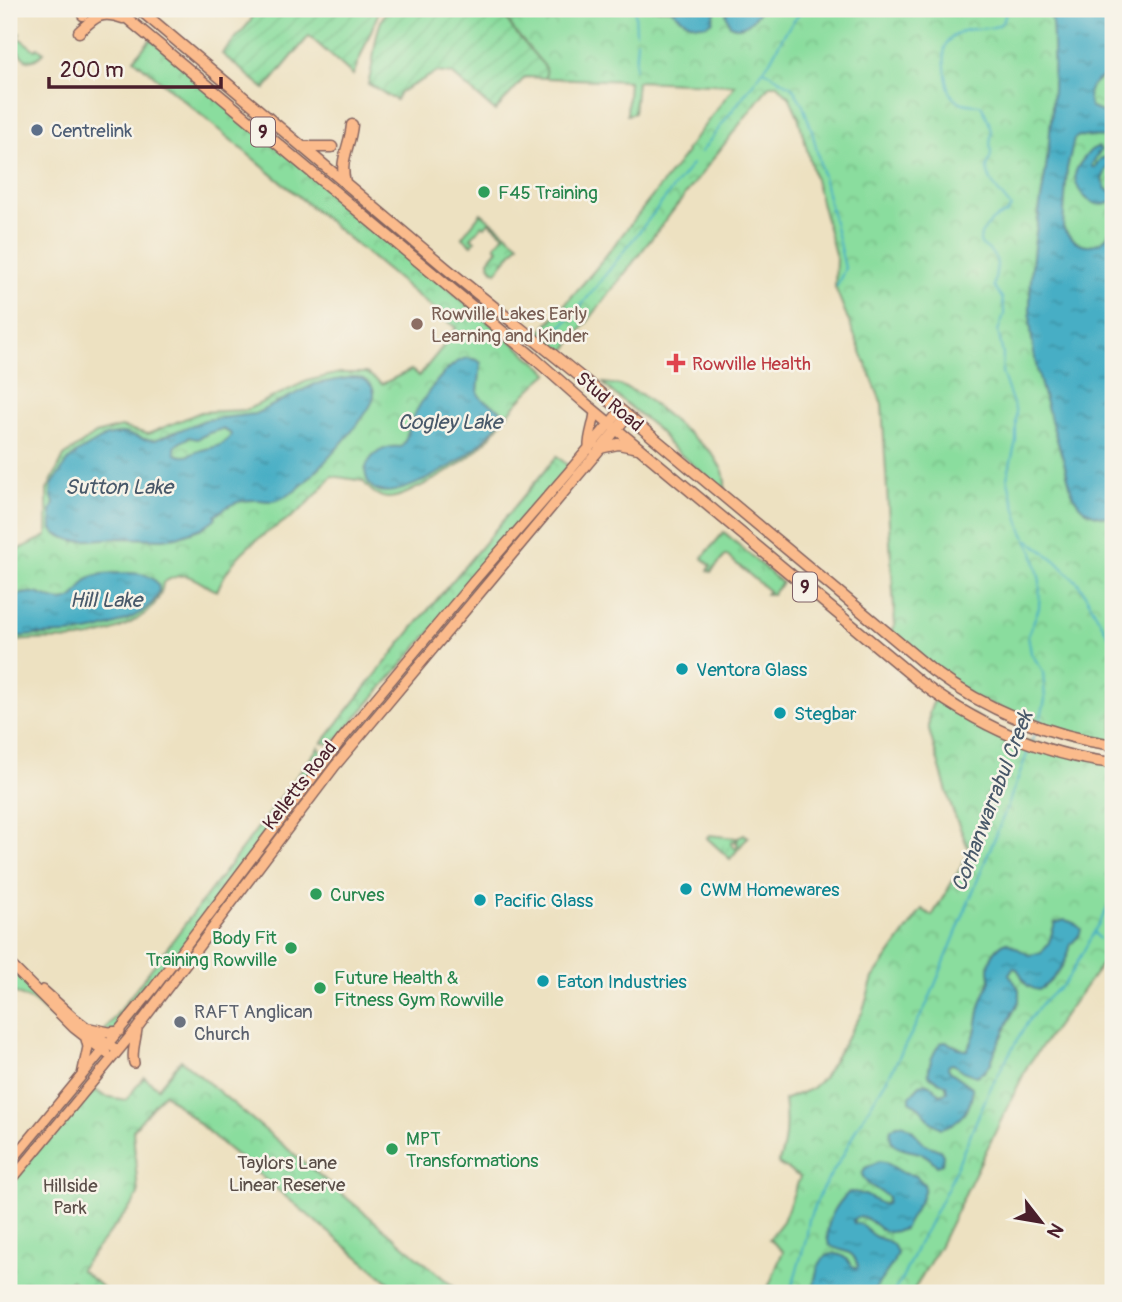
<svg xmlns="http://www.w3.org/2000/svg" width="1122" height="1302" viewBox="0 0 1122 1302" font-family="Pangolin,sans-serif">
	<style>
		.grass { fill: url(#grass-tufts); stroke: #6a7e64; stroke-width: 2 }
		.park { fill: url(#park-crowns); stroke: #6a7e64; stroke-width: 2 }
		.garden { fill: url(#garden-furrows); stroke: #6a7e64; stroke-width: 2 }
		.water { fill: url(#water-ripples); stroke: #486678; stroke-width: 2; fill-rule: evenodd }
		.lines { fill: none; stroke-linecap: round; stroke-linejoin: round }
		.stream { stroke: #46aec5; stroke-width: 2 }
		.major-casing { stroke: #836360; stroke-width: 12 }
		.highway-casing { stroke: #836360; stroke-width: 13 }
		.major { stroke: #fbbb8c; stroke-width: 9 }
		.highway { stroke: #fbbb8c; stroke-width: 10 }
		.service-dot { fill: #5c6f8a; stroke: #f7f3e8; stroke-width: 2.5 }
		.leisure-dot { fill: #2e9e5b; stroke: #f7f3e8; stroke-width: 2.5 }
		.education-dot { fill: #8d6e63; stroke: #f7f3e8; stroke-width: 2.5 }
		.health-dot { fill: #e0444e; stroke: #f7f3e8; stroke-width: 2.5 }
		.culture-dot { fill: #0f9aa8; stroke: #f7f3e8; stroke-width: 2.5 }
		.worship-dot { fill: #6b7280; stroke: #f7f3e8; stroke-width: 2.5 }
		.labels { text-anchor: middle; stroke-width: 5; stroke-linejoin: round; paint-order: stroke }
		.shield { fill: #f7f3e8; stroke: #7e5f64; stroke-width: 2 }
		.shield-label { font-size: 18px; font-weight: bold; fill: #4a1f2b }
		.service-label { font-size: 19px; fill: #4e5e75; stroke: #f7f3e8; text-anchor: start }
		.leisure-label { font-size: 19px; fill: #27864d; stroke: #f7f3e8; text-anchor: start }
		.education-label { font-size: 19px; fill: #785e54; stroke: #f7f3e8; text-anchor: start }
		.health-label { font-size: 19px; fill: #be3a42; stroke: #f7f3e8; text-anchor: start }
		.street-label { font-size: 19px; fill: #4a1f2b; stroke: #f7f3e8 }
		.culture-label { font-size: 19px; fill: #0d838f; stroke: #f7f3e8; text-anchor: start }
		.worship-label { font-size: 19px; fill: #5b616d; stroke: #f7f3e8; text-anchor: start }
		.park-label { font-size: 19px; fill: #5a4e48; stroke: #f7f3e8 }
		.water-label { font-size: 21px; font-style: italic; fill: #485869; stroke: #f7f3e8 }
	</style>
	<defs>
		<pattern id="grass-tufts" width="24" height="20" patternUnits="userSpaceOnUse" patternTransform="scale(1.75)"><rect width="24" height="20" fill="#8add9e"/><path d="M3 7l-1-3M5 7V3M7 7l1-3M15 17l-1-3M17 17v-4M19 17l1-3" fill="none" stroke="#79bd88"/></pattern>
		<pattern id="park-crowns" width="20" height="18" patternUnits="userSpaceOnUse" patternTransform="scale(1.75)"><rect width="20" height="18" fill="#8add9e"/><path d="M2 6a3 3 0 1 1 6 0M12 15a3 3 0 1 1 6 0" fill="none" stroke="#79bd88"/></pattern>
		<pattern id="garden-furrows" width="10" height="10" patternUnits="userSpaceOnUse" patternTransform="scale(1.75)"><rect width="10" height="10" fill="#8add9e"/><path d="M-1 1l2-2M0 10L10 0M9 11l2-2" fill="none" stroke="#79bd88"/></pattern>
		<pattern id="water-ripples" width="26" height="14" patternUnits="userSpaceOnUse" patternTransform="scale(1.75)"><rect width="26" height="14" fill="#46aec5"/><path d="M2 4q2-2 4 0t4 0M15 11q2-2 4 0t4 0" fill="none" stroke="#3c8da0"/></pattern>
	</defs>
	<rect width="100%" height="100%" fill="#f7f3e8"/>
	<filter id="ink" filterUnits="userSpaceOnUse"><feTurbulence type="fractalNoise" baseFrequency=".0143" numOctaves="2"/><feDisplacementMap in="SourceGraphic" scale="14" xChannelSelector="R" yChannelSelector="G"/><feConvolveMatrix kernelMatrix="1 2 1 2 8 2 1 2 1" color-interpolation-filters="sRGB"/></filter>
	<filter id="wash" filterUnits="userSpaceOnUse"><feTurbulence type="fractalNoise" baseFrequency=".00686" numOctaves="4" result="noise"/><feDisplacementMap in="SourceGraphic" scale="28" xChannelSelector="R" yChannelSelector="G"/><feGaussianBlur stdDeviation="1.57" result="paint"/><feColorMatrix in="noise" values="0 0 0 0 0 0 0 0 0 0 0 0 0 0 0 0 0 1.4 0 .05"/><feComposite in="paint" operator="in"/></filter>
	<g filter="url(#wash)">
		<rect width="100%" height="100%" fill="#ede1c1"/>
		<path class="grass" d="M19,33L20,34L18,37L35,50L38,48L44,52C26,72 19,52 10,38Z
			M603,383L619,385L641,394L712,453L723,471L725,480V489L723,490L668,444C665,430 615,398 603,383Z
			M724,532L782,583L772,594H766L769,591L726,555L711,572L708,570L711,566L702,558Z
			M744,834L748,837L730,859L707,838L709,835L737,838L735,842L733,841L731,844L735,848L738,845L737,843L738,838Z"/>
		<path class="park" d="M500,9H1113V745L1075,738L973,697L888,634L895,626L882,404L835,287L836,258L798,116L790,98L778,85H770L564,352L541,332L593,272L687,152L686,150L735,85L637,81L634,113L627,115L629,81L546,78V68L515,32Z
			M151,39L549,373C534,385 519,400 507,415C500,424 494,433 486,441C467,461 445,475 419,487C395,499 381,506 363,481L332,476C321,489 311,502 298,512C284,523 267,531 253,543C236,556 225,572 217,591C192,580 188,567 163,583C160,618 109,635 79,639C56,641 32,637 9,642V554L47,536V490L64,456L96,434L121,427L148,434L201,412L246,410L307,381L340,373H367L382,384L411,370L419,376L446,343L456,328L134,59Z
			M481,213L519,244L496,272L490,267L489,260L498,249L495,246L504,235L489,222L485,227L482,225L471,238L475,241L472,245L462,237Z
			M557,456L572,469L333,744L322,743L413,628Z
			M938,695L1013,737L1113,763V949L1028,1065L940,1245L912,1293H766L783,1251L769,1239L783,1221L800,1177L778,1164C787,1143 787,1122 784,1100L811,1089L823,1078L862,1013L873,978L922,909L932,916L970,852L952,809L929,730V714L932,705Z
			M319,747L325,759L120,1031H104Z
			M9,963L56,1011L51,1017L33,1001L9,990Z
			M181,1060L461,1293H402L220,1142L164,1093L133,1130L138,1194L133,1204L80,1269L109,1293H87L71,1280L59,1293H9V1183L90,1086L104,1096L126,1100L144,1077L158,1088Z"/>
		<path class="garden" d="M255,9H380L353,75L309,36L265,89L222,54L250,22Z
			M387,9H500L515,32L546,68V78L525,77L495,111L452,74L437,72L400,92L396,100C386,96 378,88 368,84C376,58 372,34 387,9Z"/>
		<path class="water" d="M671,9H716L712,22C697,31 682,20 671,9Z
			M728,9H761C753,20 744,32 730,25L726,14Z
			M1051,9H1106L1108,28L1113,38V76L1106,75C1091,84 1084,90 1091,108L1113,116V137L1079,136L1074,139L1067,169L1063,227C1075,252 1107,251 1113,223V517C1069,516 1073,489 1062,456C1047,406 1029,358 1030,305C1030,260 1039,213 1046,168C1053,115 1056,62 1051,9Z
			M1098,147L1101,150L1092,164V167H1095C1101,156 1101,158 1113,157V165L1106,170L1102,180L1106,189L1113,193V201C1096,212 1076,195 1075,176C1075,168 1081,162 1085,157C1090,151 1091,149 1098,147Z
			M468,358L477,360L481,363L478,393C482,404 497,403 503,413C497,429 482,443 468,454C452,467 400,497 380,491C370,489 366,479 365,470C370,454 384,445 401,447C405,443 410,429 410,423C419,404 446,361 468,358Z
			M353,377C364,377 375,384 374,396C373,413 310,479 295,491C290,494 285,497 280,499C273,502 267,501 259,500C240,499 229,504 215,516L216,518L202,528L177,537L163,539L119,538L74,541L58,535L52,530L51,511L54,503L51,494L52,485L67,462L77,453L106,436L123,433L144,439L155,440L205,420L255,414L315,384ZM222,429L230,433L231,435C221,449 213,446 199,451C189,454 187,459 176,454C172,443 182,443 189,437L197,439L209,433Z
			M128,573C152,573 172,585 148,607C138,616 123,622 110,626C77,639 42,631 9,638V599C17,595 26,592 35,593C46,595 56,603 67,600C79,598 80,583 90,578C100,572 117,574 128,573Z
			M1065,920L1074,923L1081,929C1080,937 1077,937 1072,943C1069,947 1070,950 1068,954C1063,968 1051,983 1039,990C1021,986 1026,980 1017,969L1013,968L1009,974L1019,989V1001L1012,1014L1003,1035L996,1048L991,1063L984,1072L976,1076L963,1071L953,1064L949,1065L948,1068L950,1071L972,1087C974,1107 959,1124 941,1128L931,1122L920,1108L910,1101V1096L920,1085L925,1083L934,1087L940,1094L947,1092L946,1085L929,1076C927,1065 934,1052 940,1043L946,1042L964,1050H967C977,1037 976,1022 980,1007C982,998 987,989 990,980C990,977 989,972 989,969C989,957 996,947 1006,942L1029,955L1041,953L1049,942L1055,923Z
			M903,1124L911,1129L926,1145L940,1150L943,1155L942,1164L937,1166C933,1161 929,1157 923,1154C910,1149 886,1152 891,1129L897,1125Z
			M879,1161L885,1162L903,1173L916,1176L924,1184L925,1188L922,1197L904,1229C874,1239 880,1218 858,1217L853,1220L854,1223C868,1225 865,1230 874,1236C886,1242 892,1238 897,1253L893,1263L872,1293H848L840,1287L837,1288L834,1293H812C816,1281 815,1256 833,1254C835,1253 842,1255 844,1257C850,1261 849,1265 856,1268L858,1266C853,1248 842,1253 829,1245C823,1225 835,1206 849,1192C861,1191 873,1199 883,1205L887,1203L888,1197L867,1183L862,1175L865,1168Z"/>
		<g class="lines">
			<path class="stream" d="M635,9L636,33
				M1006,9C1006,36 978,25 963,31C957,34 949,38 946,44C942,54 946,90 954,98C960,104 972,105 980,105C984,109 990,125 992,131C990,142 990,142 991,153C991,158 987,164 987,169C989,183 1003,197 1011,207L1007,213L993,220L988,225L981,234L980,241L981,244L989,250L996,259L997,265L994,286L1002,298L1004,309V315L998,331L1003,355L1002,373L1016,412V441L1007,478L1022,530L1033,552L1040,581L1039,608L1028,635L1031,653L1043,671L1045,700L1040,721
				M635,69L637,40
				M764,70L792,87L802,103L812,131L845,268L837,286
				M701,152L770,61L786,31L803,9
				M557,331L581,306L692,164
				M1029,540L1056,561L1079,584L1113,643
				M1032,740L1037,729
				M1099,939L1094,932L1113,899
				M790,1293L806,1240L809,1219L816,1203L822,1189L844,1154L857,1127L890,1074L928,1002L1004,815L1029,749
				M893,1293L902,1279L919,1242L926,1230L948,1187L989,1091L1008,1056L1029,1020L1044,1001L1063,985L1070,975L1094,932"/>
		</g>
	</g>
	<g filter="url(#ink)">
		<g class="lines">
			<defs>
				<path id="major" d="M589,449C588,436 594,425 595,412
					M9,963L74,1028L106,1053
					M43,990L73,1017L114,1048
					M90,1028L109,1032L120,1031
					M134,1063C131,1053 136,1040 137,1029
					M82,1075L88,1047L86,1039
					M9,1164L153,989L341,740L474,581L567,474L620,411
					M9,1183L137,1028L335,766L627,417"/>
				<path id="highway" d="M116,9L533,357L585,403L921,683C979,726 1042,755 1113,763
					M139,9L447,269L587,382L933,671C985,709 1049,736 1113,745
					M83,15L84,9
					M79,32C95,17 100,10 123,18
					M303,147H332
					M345,182C339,160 350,147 352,125
					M600,448L618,444L638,448"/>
			</defs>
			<use href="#major" class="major-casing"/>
			<use href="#highway" class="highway-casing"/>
			<use href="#major" class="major"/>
			<use href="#highway" class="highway"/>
		</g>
	</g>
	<circle class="service-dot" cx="37" cy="130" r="7"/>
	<g class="leisure-dot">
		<circle cx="484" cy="192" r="7"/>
		<circle cx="316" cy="894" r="7"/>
		<circle cx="291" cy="948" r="7"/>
		<circle cx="320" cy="988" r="7"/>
		<circle cx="392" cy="1149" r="7"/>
	</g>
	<circle class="education-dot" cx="417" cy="324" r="7"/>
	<path class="health-dot" d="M672.5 352.5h7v7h7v7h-7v7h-7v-7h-7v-7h7z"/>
	<g class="culture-dot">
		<circle cx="682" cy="669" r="7"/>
		<circle cx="780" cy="713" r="7"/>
		<circle cx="686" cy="889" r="7"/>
		<circle cx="480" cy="900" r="7"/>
		<circle cx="543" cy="981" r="7"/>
	</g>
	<circle class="worship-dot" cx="180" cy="1022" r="7"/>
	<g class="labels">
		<g class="shield">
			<rect x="251" y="117.5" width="24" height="29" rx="5"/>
			<rect x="793" y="572.5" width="24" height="29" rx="5"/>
		</g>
		<g class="shield-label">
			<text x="263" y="138">9</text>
			<text x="805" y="593">9</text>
		</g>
		<g class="service-label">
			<text x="51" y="137">Centrelink</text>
		</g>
		<g class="leisure-label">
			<text x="498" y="199">F45 Training</text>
			<text x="330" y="901">Curves</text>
			<text x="277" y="944" text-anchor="end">Body Fit<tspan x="277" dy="22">Training Rowville</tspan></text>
			<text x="334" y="984">Future Health &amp;<tspan x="334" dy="22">Fitness Gym Rowville</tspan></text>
			<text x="406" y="1145">MPT<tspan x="406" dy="22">Transformations</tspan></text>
		</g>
		<g class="education-label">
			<text x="431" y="320">Rowville Lakes Early<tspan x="431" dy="22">Learning and Kinder</tspan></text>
		</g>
		<g class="health-label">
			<text x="692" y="370">Rowville Health</text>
		</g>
		<g class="street-label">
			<text transform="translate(610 401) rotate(40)" y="7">Stud Road</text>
			<text transform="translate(299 785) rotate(-52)" y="7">Kelletts Road</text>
		</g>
		<g class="culture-label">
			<text x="696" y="676">Ventora Glass</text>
			<text x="794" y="720">Stegbar</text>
			<text x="700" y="896">CWM Homewares</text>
			<text x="494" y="907">Pacific Glass</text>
			<text x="557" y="988">Eaton Industries</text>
		</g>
		<g class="worship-label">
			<text x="194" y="1018">RAFT Anglican<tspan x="194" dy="22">Church</tspan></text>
		</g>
		<g class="park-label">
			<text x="287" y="1169">Taylors Lane<tspan x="287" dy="22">Linear Reserve</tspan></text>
			<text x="70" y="1192">Hillside<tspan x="70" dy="22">Park</tspan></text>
		</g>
		<g class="water-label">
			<text x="450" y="429">Cogley Lake</text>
			<text x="119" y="494">Sutton Lake</text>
			<text x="106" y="607">Hill Lake</text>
			<text transform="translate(992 801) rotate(-69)" y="7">Corhanwarrabul Creek</text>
		</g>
	</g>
	<rect width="1122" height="1302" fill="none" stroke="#f7f3e8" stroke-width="35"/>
	<g transform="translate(1041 1222) rotate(121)" stroke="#f7f3e8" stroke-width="5" paint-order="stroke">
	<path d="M0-5L12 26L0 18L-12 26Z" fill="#4a1f2b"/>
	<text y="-10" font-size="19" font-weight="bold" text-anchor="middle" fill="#4a1f2b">N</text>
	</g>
	<path d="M49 77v10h172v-10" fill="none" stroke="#4a1f2b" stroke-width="3.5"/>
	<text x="60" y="77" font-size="21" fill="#4a1f2b" stroke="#f7f3e8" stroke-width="5" paint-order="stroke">200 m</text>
</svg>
